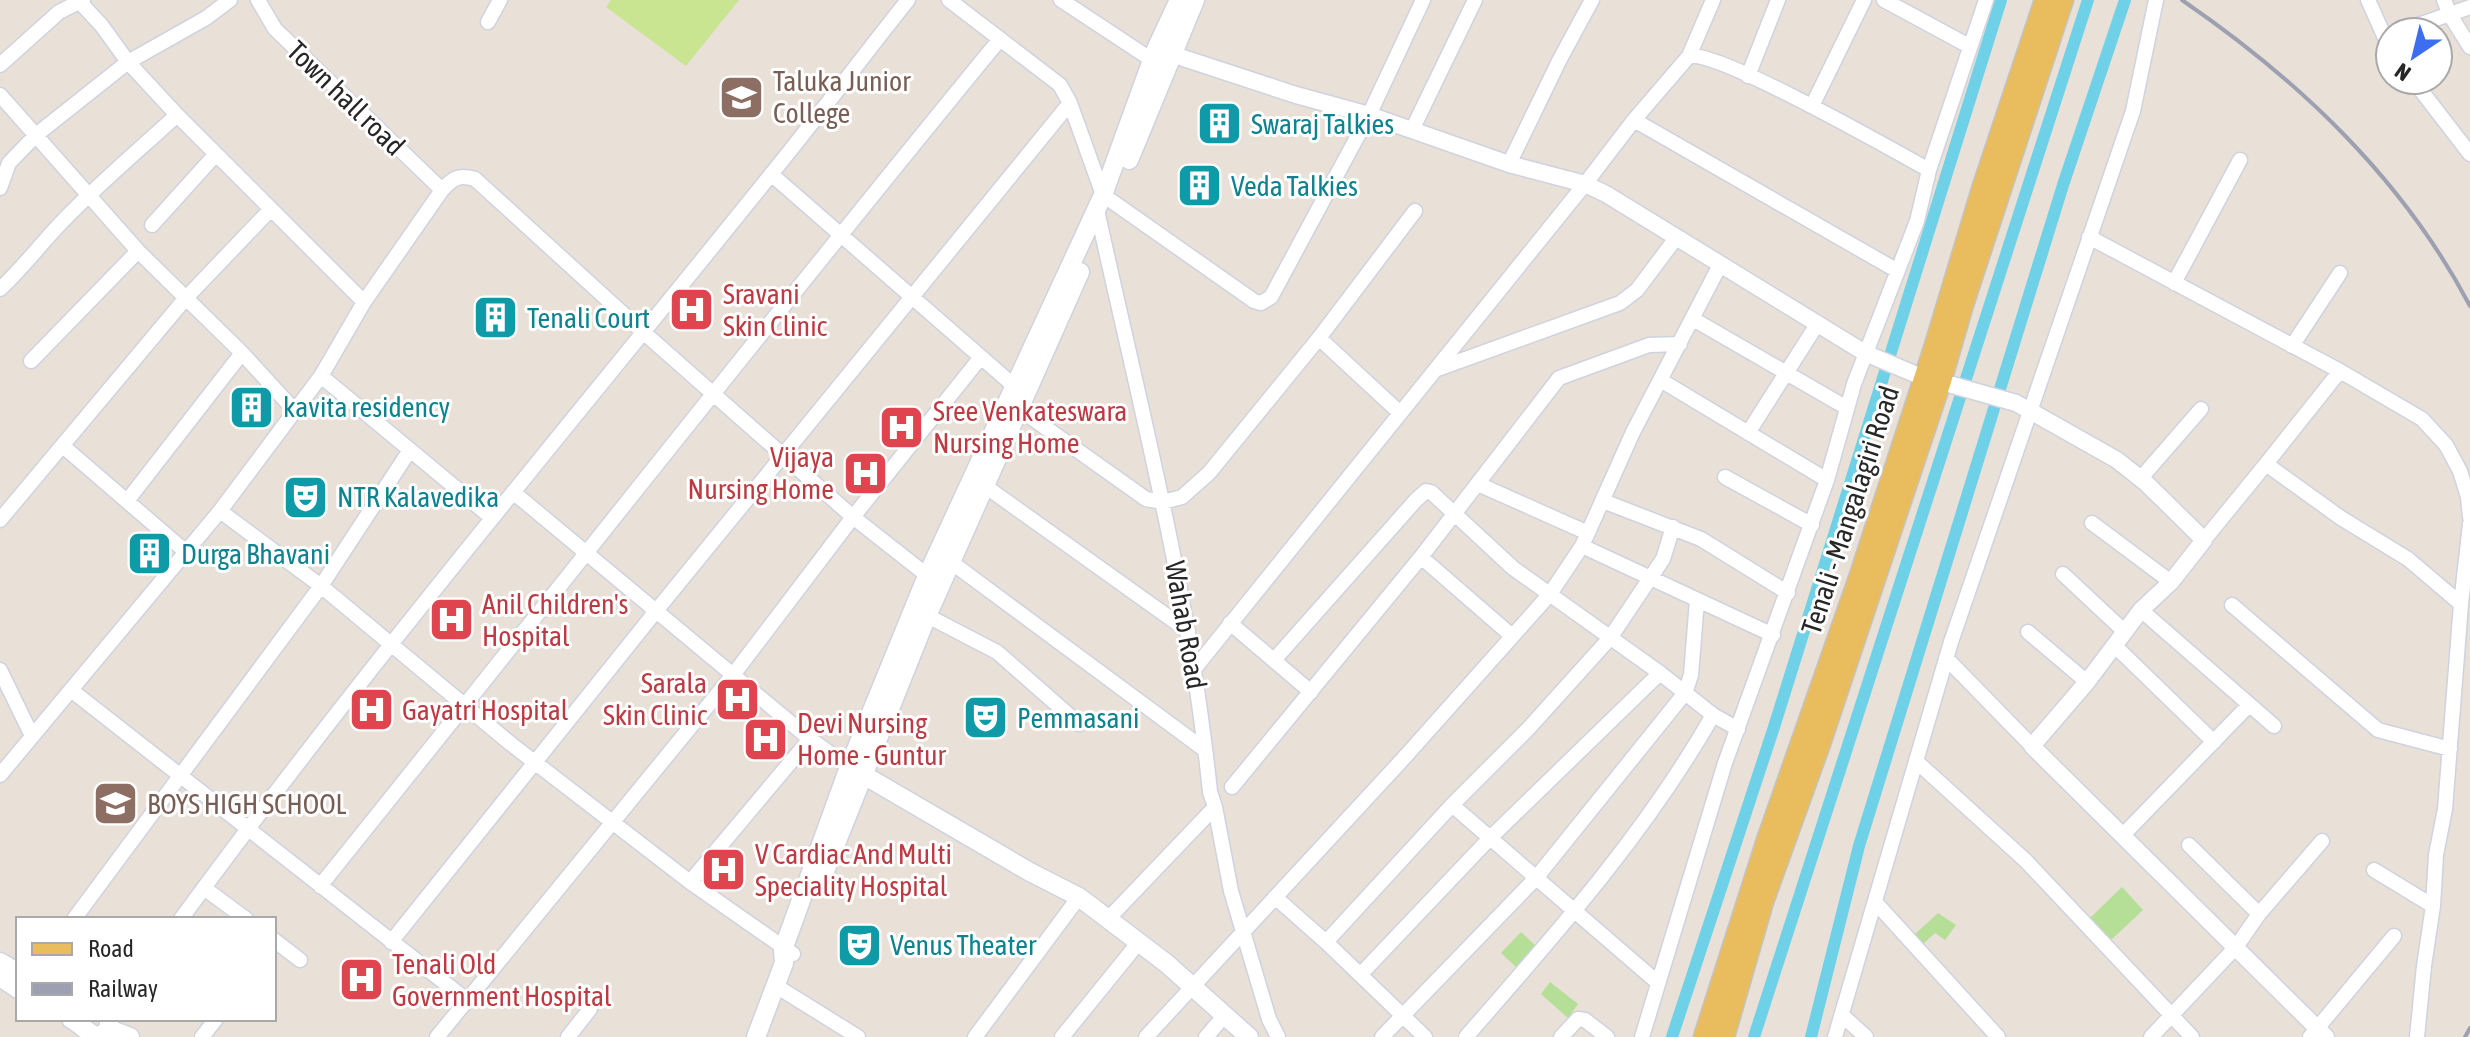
<svg xmlns="http://www.w3.org/2000/svg" width="2470" height="1037" viewBox="0 0 2470 1037" font-family="'Asap Condensed',sans-serif">
	<style>
		.green { fill: #b5de96 }
		.pitch { fill: #c9e592 }
		.lines { fill: none; stroke-linecap: round; stroke-linejoin: round }
		.canal { stroke: #6fd1e7; stroke-width: 12 }
		.minor-casing { stroke: #ced3df; stroke-width: 17 }
		.tertiary-casing { stroke: #ced3df; stroke-width: 19 }
		.secondary-casing { stroke: #ced3df; stroke-width: 21 }
		.primary-casing { stroke: #c3c3c3; stroke-width: 23 }
		.minor { stroke: #fff; stroke-width: 14 }
		.tertiary { stroke: #fff; stroke-width: 16 }
		.secondary { stroke: #fff; stroke-width: 18 }
		.primary { stroke: #e9bd5d; stroke-width: 20 }
		.rail { stroke: #9ca0b0; stroke-width: 4 }
		.labels { text-anchor: middle; stroke-width: 6; stroke-linejoin: round; paint-order: stroke }
		.education-label { font-size: 28px; fill: #785e54; stroke: #fff; text-anchor: start }
		.street-label { font-size: 28px; fill: #272727; stroke: #fff }
		.culture-label { font-size: 28px; fill: #0d838f; stroke: #fff; text-anchor: start }
		.health-label { font-size: 28px; fill: #be3a42; stroke: #fff; text-anchor: start }
	</style>
	<rect width="100%" height="100%" fill="#e9e0d8"/>
	<path class="green" d="M2122,887L2143,910L2110,941L2089,919Z
		M1938,913L1956,925L1945,940L1935,933L1923,944L1913,936Z
		M1521,932L1536,946L1517,968L1501,953Z
		M1550,982L1578,1004L1568,1018L1541,994Z"/>
	<path class="pitch" d="M611,0H739L686,66L606,7Z"/>
	<g class="lines">
		<path class="canal" d="M1672,1037L1774,727L2001,0
			M1754,1037L2088,0
			M1811,1037L1859,846L2063,185L2125,0"/>
		<defs>
			<path id="minor" d="M78,0L102,26L128,62L177,115L364,302
				M258,0L275,29L442,190
				M949,0L1060,85L1070,103L1103,195L1254,301L1261,303L1271,297L1369,115L1423,0
				M1061,0L1152,60
				M1884,0L1969,46
				M2368,0L2390,49
				M2444,0L2450,15L2470,47
				M488,22L500,0
				M2398,32L2470,7
				M1689,56L1713,0
				M0,65L59,12L83,0
				M1748,76L1778,0
				M2413,80L2470,154
				M0,95L138,251L242,353L294,410
				M1812,106L1864,0
				M1634,120L1896,270
				M1412,130L1475,0
				M1509,164L1560,59L1592,0
				M771,174L1021,392
				M0,188L9,163L36,135L128,62L206,18L230,0
				M1097,210C1139,403 1190,595 1210,792L1215,807L1231,891L1269,1019L1278,1037
				M152,225L216,154
				M2089,237L2340,371L2422,419L2446,445L2460,471L2468,497L2470,517
				M2174,283L2240,160
				M0,289C22,269 39,246 59,225C96,186 138,151 177,115
				M1693,319L1847,408
				M1319,338L1400,413
				M2292,346L2340,273
				M31,361L138,251
				M1435,370L1620,303L1637,290L1676,238
				M321,376L492,518
				M1662,381L1827,480
				M1011,403L1146,499L1163,502L1182,497L1209,473L1319,338L1415,211
				M1748,433L1816,326
				M64,447L186,552
				M2266,464L2340,371
				M1725,477L1812,525
				M2141,478L2201,409
				M1478,484L1588,533
				M985,486L1188,631
				M513,492L810,739L849,767
				M127,501L242,353
				M1603,501L1701,539L1788,593
				M220,511L321,586L511,744L690,882L793,954
				M0,520L185,299L271,209
				M2092,523L2171,582
				M2204,540L2266,464L2341,518L2408,559L2461,604L2445,809L2436,855L2433,906L2424,966L2417,1037
				M1582,546L1773,635
				M1421,557L1512,636
				M951,562L1205,750
				M2063,574L2125,632
				M2461,604L2470,524
				M2232,605L2378,730L2450,749
				M2141,610L2274,726
				M920,612L997,652L1079,724
				M1230,623L1311,692
				M2028,632L2087,682
				M2115,646L2214,742
				M1946,658L2032,746
				M1274,660L1416,500L1426,491L1431,492L1513,568L1660,673L1713,715L1738,729
				M1195,668L1585,184L1634,120L1689,56C1719,51 1893,150 1929,170
				M0,670L32,736
				M71,690L468,1001
				M1916,761L2026,861L2192,1037
				M0,775L220,511L321,376L364,302L442,190C453,178 459,174 475,179L642,331L853,517L933,580
				M1232,787L1421,557L1559,378L1649,345L1680,344
				M1452,805L1657,982
				M2123,835L2249,705
				M2189,845L2259,914
				M2374,870L2433,906
				M690,882L810,739
				M320,886C547,604 770,319 1000,39
				M204,888L246,919
				M1275,897L1326,942L1425,1037
				M1876,903L1998,1037
				M74,919L321,586L410,450
				M181,919C374,655 585,407 789,152C829,102 868,50 908,0
				M1108,919L1215,807
				M274,940L300,960
				M391,942L656,611L1070,103
				M1326,942L1452,805L1528,729L1610,638L1663,559L1673,527
				M1360,975L1490,838L1660,673
				M776,986L858,1037
				M1842,1015L1866,1037
				M202,1037L216,1019
				M437,1037L733,675L853,517L981,357
				M568,1037L590,1009
				M975,1037L1079,897
				M1062,1037L1139,942
				M1146,1037L1403,759L1550,594L1582,546L1633,432L1720,265
				M1206,1037L1225,1015
				M1382,1037L1536,878L1685,693L1691,675L1697,600
				M1466,1037C1555,935 1646,833 1713,715
				M1561,1037L1578,1019L1585,1020L1607,1037
				M1642,1037L1725,763L1827,480L1854,384L1917,221L1929,170L1986,0
				M1835,1037L1951,642L2133,111L2156,0
				M2151,1037L2236,947L2259,914L2322,841
				M2310,1037L2394,936"/>
			<path id="tertiary" d="M1162,51L1296,95L1369,115L1509,164L1585,184L1606,194L1865,353L1917,375L2016,403L2117,460L2146,483L2204,540L2171,582L2141,610L2087,682L2032,746L2326,1037"/>
			<path id="secondary" d="M1129,160L1195,0
				M855,770L1030,872L1079,897L1166,963L1249,1037
				M821,881L927,616L1080,272
				M0,962L18,973
				M0,977L18,989
				M71,1019C81,1024 89,1035 99,1037L109,1029V1019
				M109,1029L130,1037
				M756,1037L784,963L783,949L792,925L849,767L927,576L1103,195L1156,49L1179,0"/>
			<path id="primary" d="M1704,1037L1767,840L1859,578L1935,345L1982,189L2045,0
				M1724,1037L1763,902L1820,744L1941,381L1963,305L2063,0"/>
		</defs>
		<use href="#minor" class="minor-casing"/>
		<use href="#tertiary" class="tertiary-casing"/>
		<use href="#secondary" class="secondary-casing"/>
		<use href="#primary" class="primary-casing"/>
		<use href="#minor" class="minor"/>
		<use href="#tertiary" class="tertiary"/>
		<use href="#secondary" class="secondary"/>
		<use href="#primary" class="primary"/>
		<path class="rail" d="M2182,0C2300,81 2403,179 2470,306
			M2465,1037L2470,1028"/>
	</g>
	<defs>
		<symbol id="school-square" viewBox="-11 -11 22 22"><rect x="-9" y="-9" width="18" height="18" rx="4" fill="#8d6e63" stroke="#fff"/><path d="M0-5L7-2L0 1L-7-2ZM-4 1L0 2.5L4 1V4Q0 6-4 4Z" fill="#fff"/></symbol>
		<symbol id="building-square" viewBox="-11 -11 22 22"><rect x="-9" y="-9" width="18" height="18" rx="4" fill="#0f9aa8" stroke="#fff"/><path d="M-4-6H4V6H1V3H-1V6H-4ZM-2.5-4.3h1.7v1.8h-1.7ZM.8-4.3h1.7v1.8H.8ZM-2.5-1h1.7V.8h-1.7ZM.8-1h1.7V.8H.8Z" fill="#fff"/></symbol>
		<symbol id="hospital-square" viewBox="-11 -11 22 22"><rect x="-9" y="-9" width="18" height="18" rx="4" fill="#e0444e" stroke="#fff"/><path d="M-5-5h3v3.5h4V-5h3V5h-3V1.5h-4V5h-3Z" fill="#fff"/></symbol>
		<symbol id="theatre-square" viewBox="-11 -11 22 22"><rect x="-9" y="-9" width="18" height="18" rx="4" fill="#0f9aa8" stroke="#fff"/><path d="M-5-5.5Q0-4 5-5.5V0Q5 5 0 6Q-5 5-5 0ZM-3.3-2.5H-1v1.5H-3.3ZM1-2.5H3.3v1.5H1ZM-2.8 1Q0 5.5 2.8 1Z" fill="#fff"/></symbol>
	</defs>
	<g fill-rule="evenodd">
		<use href="#school-square" x="716" y="72" width="51" height="51"/>
		<use href="#building-square" x="1194" y="98" width="51" height="51"/>
		<use href="#building-square" x="1174" y="160" width="51" height="51"/>
		<use href="#hospital-square" x="666" y="284" width="51" height="51"/>
		<use href="#building-square" x="470" y="292" width="51" height="51"/>
		<use href="#building-square" x="226" y="382" width="51" height="51"/>
		<use href="#hospital-square" x="876" y="402" width="51" height="51"/>
		<use href="#hospital-square" x="840" y="448" width="51" height="51"/>
		<use href="#theatre-square" x="280" y="472" width="51" height="51"/>
		<use href="#building-square" x="124" y="528" width="51" height="51"/>
		<use href="#hospital-square" x="426" y="594" width="51" height="51"/>
		<use href="#hospital-square" x="712" y="674" width="51" height="51"/>
		<use href="#hospital-square" x="346" y="684" width="51" height="51"/>
		<use href="#theatre-square" x="960" y="692" width="51" height="51"/>
		<use href="#hospital-square" x="740" y="714" width="51" height="51"/>
		<use href="#school-square" x="90" y="778" width="51" height="51"/>
		<use href="#hospital-square" x="698" y="844" width="51" height="51"/>
		<use href="#theatre-square" x="834" y="920" width="51" height="51"/>
		<use href="#hospital-square" x="336" y="954" width="51" height="51"/>
	</g>
	<g class="labels">
		<g class="education-label">
			<text x="773" y="91">Taluka Junior<tspan x="773" dy="32">College</tspan></text>
			<text x="147" y="814">BOYS HIGH SCHOOL</text>
		</g>
		<g class="street-label">
			<text transform="translate(346 98) rotate(44)" y="10">Town hall road</text>
			<text transform="translate(1850 510) rotate(-72)" y="10">Tenali - Mangalagiri Road</text>
			<text transform="translate(1186 625) rotate(80)" y="10">Wahab Road</text>
		</g>
		<g class="culture-label">
			<text x="1251" y="134">Swaraj Talkies</text>
			<text x="1231" y="196">Veda Talkies</text>
			<text x="527" y="328">Tenali Court</text>
			<text x="283" y="417">kavita residency</text>
			<text x="337" y="507">NTR Kalavedika</text>
			<text x="181" y="564">Durga Bhavani</text>
			<text x="1017" y="728">Pemmasani</text>
			<text x="890" y="955">Venus Theater</text>
		</g>
		<g class="health-label">
			<text x="723" y="304">Sravani<tspan x="723" dy="32">Skin Clinic</tspan></text>
			<text x="933" y="421">Sree Venkateswara<tspan x="933" dy="32">Nursing Home</tspan></text>
			<text x="834" y="467" text-anchor="end">Vijaya<tspan x="834" dy="32">Nursing Home</tspan></text>
			<text x="482" y="614">Anil Children's<tspan x="482" dy="32">Hospital</tspan></text>
			<text x="707" y="693" text-anchor="end">Sarala<tspan x="707" dy="32">Skin Clinic</tspan></text>
			<text x="402" y="720">Gayatri Hospital</text>
			<text x="797" y="733">Devi Nursing<tspan x="797" dy="32">Home - Guntur</tspan></text>
			<text x="755" y="864">V Cardiac And Multi<tspan x="755" dy="32">Speciality Hospital</tspan></text>
			<text x="392" y="974">Tenali Old<tspan x="392" dy="32">Government Hospital</tspan></text>
		</g>
	</g>
	<rect x="16" y="917" width="260" height="104" fill="#ffffff" stroke="#a9a9a9" stroke-width="2"/>
	<rect x="32" y="943" width="40" height="12" fill="#e9bd5d" stroke="#a9a9a9" stroke-width="2"/>
	<text x="88" y="957" font-size="24" fill="#272727">Road</text>
	<rect x="32" y="983" width="40" height="12" fill="#9ca0b0" stroke="#a9a9a9" stroke-width="2"/>
	<text x="88" y="997" font-size="24" fill="#272727">Railway</text>
	<g transform="translate(2414 56) rotate(215)"><circle r="38" fill="#ffffff" stroke="#a9a9a9" stroke-width="2"/>
	<path d="M0-6L14 30L0 20L-14 30Z" fill="#3e6ef0"/>
	<text y="-12" font-size="22" font-weight="bold" text-anchor="middle" fill="#272727">N</text>
	</g>
</svg>
